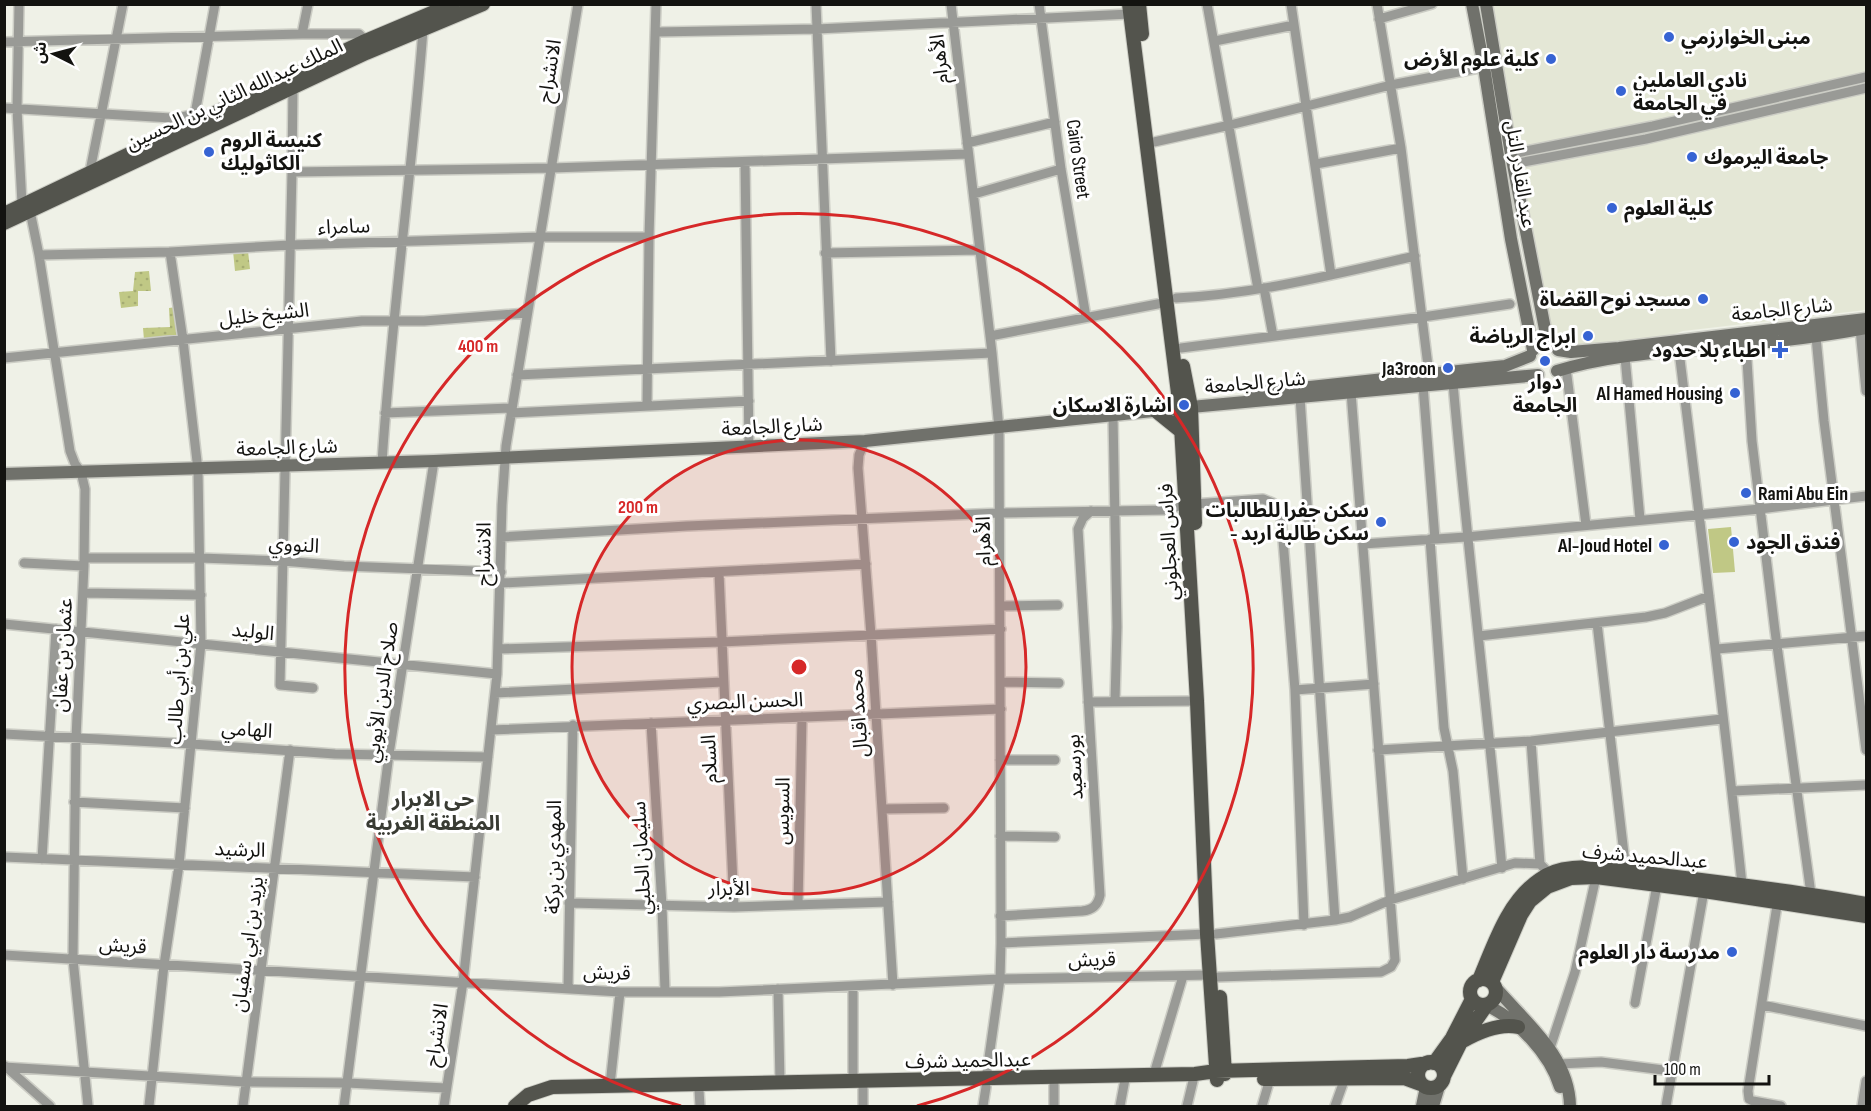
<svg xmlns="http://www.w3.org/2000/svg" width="1871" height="1111" viewBox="0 0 1871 1111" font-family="'Sofia Sans Condensed','Noto Sans Arabic',sans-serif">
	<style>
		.built { fill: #e4e7d6 }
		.grass { fill: url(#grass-dots) }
		.pitch { fill: #c0c885 }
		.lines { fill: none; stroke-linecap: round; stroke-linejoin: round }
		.street-casing { stroke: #cccdc5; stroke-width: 12 }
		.secondary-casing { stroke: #cccdc5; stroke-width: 15 }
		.primary-casing { stroke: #cccdc5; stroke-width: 16 }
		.street { stroke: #999a96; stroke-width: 9 }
		.secondary { stroke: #70716b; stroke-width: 12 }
		.primary { stroke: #53544d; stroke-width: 14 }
		.ring { fill: none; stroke: #d62828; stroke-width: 3 }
		.poi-dot { fill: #3663d3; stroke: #fff; stroke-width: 2 }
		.labels { text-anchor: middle; stroke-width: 6; stroke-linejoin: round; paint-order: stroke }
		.poi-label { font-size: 20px; font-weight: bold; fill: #131310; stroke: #fff; text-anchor: end }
		.street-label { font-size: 20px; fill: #131310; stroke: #fff }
		.neighbourhood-label { font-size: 21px; font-weight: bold; fill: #393b33; stroke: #fff }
		.centre { fill: #d62828; stroke: #fff; stroke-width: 3 }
		.ring-label { font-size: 18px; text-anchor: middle; font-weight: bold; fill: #d62828; stroke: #fff; stroke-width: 6; stroke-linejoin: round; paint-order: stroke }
	</style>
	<defs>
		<pattern id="grass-dots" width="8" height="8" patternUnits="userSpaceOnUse" patternTransform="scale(1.5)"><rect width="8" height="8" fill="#c0c885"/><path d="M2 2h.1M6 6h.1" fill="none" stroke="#a4ab72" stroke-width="1.8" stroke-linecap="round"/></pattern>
	</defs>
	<rect width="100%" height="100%" fill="#eff1e7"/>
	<path class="built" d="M1491,5H1866V310L1683,331L1665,337L1633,340L1562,346L1552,341Z"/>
	<path class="grass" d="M233,251H248L250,269L235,271Z
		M149,271L151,291H138V306L121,308L119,292L133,291L135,272Z
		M176,307L181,336L144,340L143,328L170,327L169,308Z"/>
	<path class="pitch" d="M1731,527L1735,572L1713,573L1708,529Z"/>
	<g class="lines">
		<defs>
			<path id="street" d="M19,4L17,109L22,204
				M816,4L831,361
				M951,4L992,353L999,429L1001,943L1000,979L986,1079
				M1039,4L1061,169L1086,317
				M1207,4L1258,289
				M1291,4L1331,275
				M1377,4L1401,148L1429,374
				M1379,19L1432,4
				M657,32L817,29L1130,14
				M302,34L308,4
				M1215,41L1294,25
				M4,42L302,34H359L363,38V42
				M293,82L292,172L280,685L313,688
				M4,108L171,118L174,120L177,131
				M173,119L195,114
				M197,123L195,114L215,4
				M1154,142L1230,125L1391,85L1484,67
				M967,143L1055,122
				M1511,154L1653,126L1866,77
				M745,162L749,447
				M1316,164L1401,148
				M1513,164L1646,139L1866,88
				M90,171L123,4
				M292,172L552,168L968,154
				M974,194L1061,169
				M30,211L39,255L70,451L75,464L81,472L85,489L84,566L76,738L73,959L88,1106
				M825,253L979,250
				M39,255L170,252L290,245L541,237H649
				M1264,288L1273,336
				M1176,298C1257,294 1336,274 1415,256
				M1860,329L1866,391
				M990,336L1168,302
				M1816,337L1824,421L1866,750
				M1746,344L1752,441L1775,631L1811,894
				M1181,348L1423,317L1510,304
				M1679,351C1701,529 1723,706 1742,884
				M1625,357L1640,519
				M4,358L362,321H424L527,313
				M1566,368L1586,525
				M517,375L992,353
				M1453,383C1467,545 1487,706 1502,868
				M1423,385L1435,539
				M1300,397L1335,920
				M647,406L649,237L656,4
				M385,413L512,408
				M511,413L749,401
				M1113,416L1117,627L1115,701
				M865,441L859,455L858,468L871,635L893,985
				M382,463C391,318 412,175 423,30
				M1194,504L1263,499L1273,503L1281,515L1295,690L1304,925
				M501,537L687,526L1000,513L1166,510L1176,507L1185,500
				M1430,539L1444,728L1453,771L1463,879
				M1363,544L1466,537L1760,509L1866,496
				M84,558H200L282,561L344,566L501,572
				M24,563L84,566
				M719,573L734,907
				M501,583L866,564
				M83,593L201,595
				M1001,606L1058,605
				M1597,623L1626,871
				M4,624L497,674
				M1479,636L1646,617L1665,613L1709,596
				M498,649L721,642L1001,629
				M1717,649L1866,636
				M1001,682L1059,683
				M1295,690L1374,684
				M495,693L723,682
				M1088,702L1197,701
				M651,723L662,906L665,991
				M491,730L1001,709
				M4,734L192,744L335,754L488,757
				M1531,741L1540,864
				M1378,750L1531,741L1722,719
				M1000,760H1055
				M1732,791L1866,785
				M74,802L185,808
				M882,809L944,808
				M1000,836L1055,837
				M4,857L475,877
				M42,859L56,629
				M1778,899L1748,1091L1749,1099L1753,1101L1781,1106
				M569,903L734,907L888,902
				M798,905L802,717
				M1000,916L1082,911C1093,910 1098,905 1100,895L1078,529L1083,518L1091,511
				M1216,934L1335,920L1350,917L1390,900L1515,863L1540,864L1549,873
				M1001,943L1207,934
				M4,955L620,992H719L1000,979L1210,975
				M1218,977L1381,972L1391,967L1395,960L1351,392
				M568,988L573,725
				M778,989L780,1082
				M1635,1003L1657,885
				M1762,1005L1866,1026
				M1550,1048L1575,972L1596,877
				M1559,1064L1601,1062L1671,1071
				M5,1066L50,1106
				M4,1067L246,1082L347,1083L446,1088
				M1154,1074L1183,976
				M853,1081V986
				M610,1085L620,992
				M863,1088V1106
				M699,1090L700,1106
				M149,1106L164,965L179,865L201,643L198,470L183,340L170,252
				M243,1106L290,750
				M344,1106L389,754L434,461
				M444,1106L463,982L497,674L502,505L506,446L578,4
				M983,1106L986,1087
				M1054,1106V1084
				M1120,1106L1126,1074
				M1187,1106L1193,1081
				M1262,1106L1270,1079
				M1335,1106L1345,1078
				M1666,1106L1704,891
				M1862,1106L1866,1081"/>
			<path id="secondary" d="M1472,4L1484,67L1511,239L1533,350
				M1486,4L1511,154L1545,329L1550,344
				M1558,350L1571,352L1619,348L1866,319
				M1557,371C1608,355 1663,352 1716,347C1766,343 1817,337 1866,328
				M1255,393L1505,366L1530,356
				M4,474L434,461L865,441L1191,407L1538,375
				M1495,987C1526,1023 1569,1056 1570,1106
				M1486,1005C1518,1020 1550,1054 1560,1087
				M1422,1106L1426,1087
				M1433,1106L1440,1083"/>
			<path id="primary" d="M1129,4L1180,409L1197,701L1207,934L1217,1080
				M1139,4L1142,34
				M4,214L363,42L453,4
				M4,223L366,53L483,4
				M1183,366L1191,407L1195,523
				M1156,411L1182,432
				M1470 992a13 13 0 1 1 26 0a13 13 0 1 1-26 0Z
				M1479,980C1494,945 1507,902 1539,880C1549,872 1561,869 1573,868C1604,865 1637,872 1668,876C1735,884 1801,892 1866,904
				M1492,982L1521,915L1530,901L1547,887L1571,878L1596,877L1704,891L1866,916
				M1220,997L1225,1074
				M1463,1041C1479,1032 1499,1023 1518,1027
				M1418 1075a13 13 0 1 1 26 0a13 13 0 1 1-26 0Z
				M1434,1063L1452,1038L1472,999
				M1444,1076L1461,1042L1486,1006
				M1264,1079L1404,1078L1423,1085
				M515,1106L528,1095L552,1087L1195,1074L1216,1071L1408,1066L1428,1063"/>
		</defs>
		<use href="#street" class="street-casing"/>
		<use href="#secondary" class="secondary-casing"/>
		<use href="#primary" class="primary-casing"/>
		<use href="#street" class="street"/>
		<use href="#secondary" class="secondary"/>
		<use href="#primary" class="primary"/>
	</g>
	<circle cx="799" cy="667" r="227" fill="#d62828" fill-opacity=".12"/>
	<g class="ring">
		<circle cx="799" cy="667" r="227"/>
		<path d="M681 1106A454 454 0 1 1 917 1106"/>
	</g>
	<g class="poi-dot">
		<circle cx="1669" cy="37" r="6"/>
		<circle cx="1551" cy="59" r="6"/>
		<circle cx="1621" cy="91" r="6"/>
		<circle cx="209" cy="152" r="6"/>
		<circle cx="1692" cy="157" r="6"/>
		<circle cx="1612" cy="208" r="6"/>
		<circle cx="1703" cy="299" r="6"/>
		<circle cx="1588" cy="336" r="6"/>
		<path d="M1777 341h6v6h6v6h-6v6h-6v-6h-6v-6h6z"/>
		<circle cx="1545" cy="361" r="6"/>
		<circle cx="1448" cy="368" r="6"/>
		<circle cx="1735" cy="393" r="6"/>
		<circle cx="1184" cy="405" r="6"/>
		<circle cx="1746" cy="493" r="6"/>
		<circle cx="1381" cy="522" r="6"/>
		<circle cx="1734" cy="542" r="6"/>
		<circle cx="1664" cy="545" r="6"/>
		<circle cx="1732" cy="952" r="6"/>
	</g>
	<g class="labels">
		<g class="poi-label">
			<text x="1681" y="44" text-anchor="start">مبنى الخوارزمي</text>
			<text x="1539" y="66">كلية علوم الأرض</text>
			<text x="1633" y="87" text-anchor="start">نادي العاملين<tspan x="1633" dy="23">في الجامعة</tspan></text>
			<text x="221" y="147" text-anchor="start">كنيسة الروم<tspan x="221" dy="23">الكاثوليك</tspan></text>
			<text x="1704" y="164" text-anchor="start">جامعة اليرموك</text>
			<text x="1624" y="215" text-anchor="start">كلية العلوم</text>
			<text x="1691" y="306">مسجد نوح القضاة</text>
			<text x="1576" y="343">ابراج الرياضة</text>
			<text x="1766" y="357">اطباء بلا حدود</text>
			<text x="1436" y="375">Ja3roon</text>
			<text x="1545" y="389" text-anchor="middle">دوار<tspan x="1545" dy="23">الجامعة</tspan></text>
			<text x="1723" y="400">Al Hamed Housing</text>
			<text x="1172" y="412">اشارة الاسكان</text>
			<text x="1758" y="500" text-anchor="start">Rami Abu Ein</text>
			<text x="1369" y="517">سكن جفرا للطالبات<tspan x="1369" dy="23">- سكن طالبة اربد</tspan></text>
			<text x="1746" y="549" text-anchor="start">فندق الجود</text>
			<text x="1652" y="552">Al-Joud Hotel</text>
			<text x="1720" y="959">مدرسة دار العلوم</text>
		</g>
		<g class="street-label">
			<text transform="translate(939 59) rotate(-96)" y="7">الأهرام</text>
			<text transform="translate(549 71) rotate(-81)" y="7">الانشراح</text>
			<text transform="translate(234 94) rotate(-25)" y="7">الملك عبدالله الثاني بن الحسين</text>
			<text transform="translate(1079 159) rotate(82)" y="7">Cairo Street</text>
			<text transform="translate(1521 174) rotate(81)" y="7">عبد القادر التل</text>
			<text transform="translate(344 226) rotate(-2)" y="7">سامراء</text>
			<text transform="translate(1782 309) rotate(-6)" y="7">شارع الجامعة</text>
			<text transform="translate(264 314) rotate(-6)" y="7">الشيخ خليل</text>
			<text transform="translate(1255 382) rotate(-5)" y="7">شارع الجامعة</text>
			<text transform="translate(772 426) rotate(-3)" y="7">شارع الجامعة</text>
			<text transform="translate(287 447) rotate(-2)" y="7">شارع الجامعة</text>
			<text transform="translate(983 541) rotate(-91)" y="7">الأهرام</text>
			<text transform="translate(1168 542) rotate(-93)" y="7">فراس العجلوني</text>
			<text transform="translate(294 544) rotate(4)" y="7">النووي</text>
			<text transform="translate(483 554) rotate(-89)" y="7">الانشراح</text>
			<text transform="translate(253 631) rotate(6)" y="7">الوليد</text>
			<text transform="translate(62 655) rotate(-87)" y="7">عثمان بن عفان</text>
			<text transform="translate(178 679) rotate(-86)" y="7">علي بن أبي طالب</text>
			<text transform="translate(381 692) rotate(-82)" y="7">صلاح الدين الأيوبي</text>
			<text transform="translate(745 701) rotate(-2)" y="7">الحسن البصري</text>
			<text transform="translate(858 713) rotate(-94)" y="7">محمد اقبال</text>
			<text transform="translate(247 729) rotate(4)" y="7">الهامي</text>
			<text transform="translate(709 759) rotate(-93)" y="7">السلام</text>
			<text transform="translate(1074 767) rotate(-93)" y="7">بورسعيد</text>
			<text transform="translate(782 811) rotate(-89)" y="7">السويس</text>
			<text transform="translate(240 849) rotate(2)" y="7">الرشيد</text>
			<text transform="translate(1645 856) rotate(5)" y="7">عبدالحميد شرف</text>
			<text transform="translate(553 857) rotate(-89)" y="7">المهدي بن بركة</text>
			<text transform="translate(641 858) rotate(-93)" y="7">سليمان الحلبي</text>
			<text x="729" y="895">الأبرار</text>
			<text transform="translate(247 944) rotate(-82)" y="7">يزيد بن ابي سفيان</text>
			<text transform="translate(123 945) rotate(4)" y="7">قريش</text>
			<text transform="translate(1092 959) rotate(-1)" y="7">قريش</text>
			<text transform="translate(607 972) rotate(2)" y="7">قريش</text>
			<text transform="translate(436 1035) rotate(-81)" y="7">الانشراح</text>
			<text transform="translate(968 1060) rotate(-1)" y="7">عبدالحميد شرف</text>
		</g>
		<g class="neighbourhood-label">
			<text x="433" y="806">حي الابرار<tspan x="433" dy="24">المنطقة الغربية</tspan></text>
		</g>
	</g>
	<circle cx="799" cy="667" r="9" class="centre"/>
	<g class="ring-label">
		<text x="478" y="352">400 m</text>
		<text x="638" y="513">200 m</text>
	</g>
	<rect width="1871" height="1111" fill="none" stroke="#131310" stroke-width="12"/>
	<g transform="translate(54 54) rotate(276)" stroke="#ffffff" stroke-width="4.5" paint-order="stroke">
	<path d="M0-4.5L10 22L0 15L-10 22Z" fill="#131310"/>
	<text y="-9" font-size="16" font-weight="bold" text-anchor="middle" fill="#131310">ش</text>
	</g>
	<path d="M1655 1075v9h114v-9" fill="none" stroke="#131310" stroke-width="3"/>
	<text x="1664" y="1075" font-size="18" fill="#131310" stroke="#ffffff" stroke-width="4.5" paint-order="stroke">100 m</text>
</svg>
